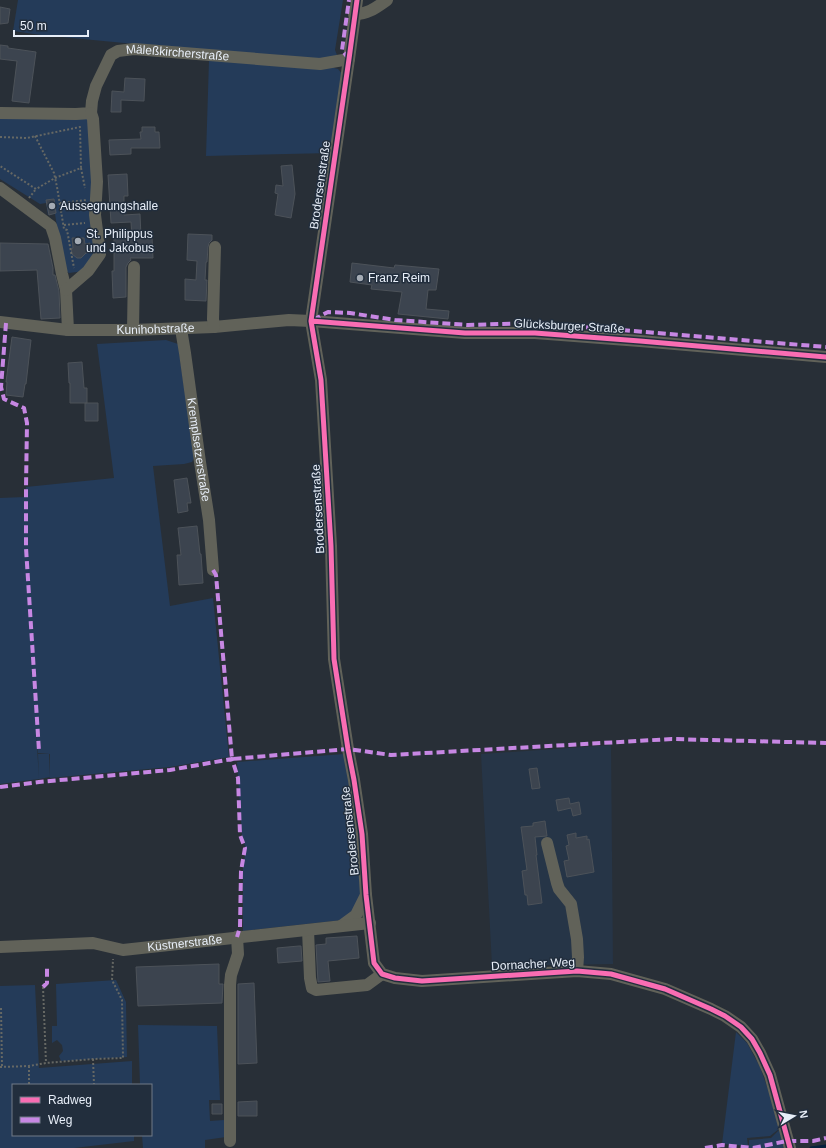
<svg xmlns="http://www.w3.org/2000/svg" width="826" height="1148" viewBox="0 0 826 1148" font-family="Helvetica,sans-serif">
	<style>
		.built { fill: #263547 }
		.green { fill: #243b59 }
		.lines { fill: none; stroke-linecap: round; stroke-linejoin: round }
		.stream { stroke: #051f3c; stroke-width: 3 }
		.building { fill: #3c444f; stroke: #4c5259 }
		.path { stroke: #666864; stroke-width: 2; stroke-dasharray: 2 2; stroke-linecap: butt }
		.minor { stroke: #616259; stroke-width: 12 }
		.quiet { stroke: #c787e3; stroke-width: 4; stroke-dasharray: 8 4; stroke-linecap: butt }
		.cycleway-casing { stroke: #222e3d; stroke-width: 8 }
		.cycleway { stroke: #f96db3; stroke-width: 5 }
		.poi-dot { fill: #a4abb4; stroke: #222e3d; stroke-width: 1.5 }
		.labels { text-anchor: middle; stroke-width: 3; stroke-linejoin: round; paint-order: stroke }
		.street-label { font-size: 12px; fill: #e7eef8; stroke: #222e3d }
		.poi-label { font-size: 12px; fill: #e7eef8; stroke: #222e3d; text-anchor: start }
	</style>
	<rect width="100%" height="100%" fill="#282f37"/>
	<path class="built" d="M611,745L613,964L492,966L481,754Z"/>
	<path class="green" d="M18,0H343L335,50L337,55L330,59L218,52L41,35L13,31Z
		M209,60L330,67L338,69L343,75L331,153L206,156Z
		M0,119H88L96,252L84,271L69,273L64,270L55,214L48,215L46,203L40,204L0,179Z
		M166,340L178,344L194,458L192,462L184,464L153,466L170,606L213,598L229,757L170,767L50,778V754L38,753L36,731L39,779L0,784V498L25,497L26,487L114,478L97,344Z
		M38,754H49L50,777L39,779Z
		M344,754L357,828L361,894L354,909L343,920L243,931V868L246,849L242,836L237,762Z
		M116,980L126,1002L127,1057L61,1061L59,1056L63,1051L62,1045L57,1040L52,1043V1026H57L56,984Z
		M35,985L39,1068L132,1061V1085H13V1135H134V1141L74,1148H0V986Z
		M138,1025L217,1026L220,1100H209L210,1121L224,1120L226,1137L205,1140V1148H143L142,1135H151V1085H140Z
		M736,1032L747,1043L760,1067L770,1095L779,1129L770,1136L747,1138L748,1146L722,1144Z
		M779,1130L785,1148H749V1140L771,1138Z"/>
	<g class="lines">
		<path class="stream" d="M811,1148L826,1146"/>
	</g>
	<path class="building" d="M0,7L10,9L8,23L0,24Z
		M0,45L8,46V48L36,52L29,103L12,101L17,61L0,59Z
		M125,78L145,79L144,101L121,100V112H111L112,91L124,92Z
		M142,127H155V132H159L160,148H131V154L110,155L109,140L141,139L140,132H142Z
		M292,165L295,194L291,218L275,215L278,194L275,193L276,185L283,186L281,166Z
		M127,174L128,196H124V215L140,214L141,237H152L153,258H130L131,260L128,263L126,267V297L113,298L112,271H114V238L132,237L131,222L111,223L108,175Z
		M54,199L56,213L49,215L46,200Z
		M188,234L212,235V240L209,243L208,247L207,262H206L205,280H207L206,301L185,300V279L196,280L197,261L187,260Z
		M72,238H84L85,244L90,243L91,252L86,253L81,258H77L72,254L71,249L73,248Z
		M0,243L48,244L53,268V275H55L59,291L60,318L41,319L37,270L0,271Z
		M352,263L394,268L395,265L439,269L436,290H428L426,309L449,311L448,319L398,314L402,292L371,289L372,285L350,282Z
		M12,337L31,340L26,384H25L23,397L6,395L7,382H6Z
		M82,362L84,388H87V403H70V383H69L68,363Z
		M85,403H98V421H85Z
		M187,478L191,503H187L188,511L178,513L174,480Z
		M197,526L200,554H201L203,583L179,585L177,555H181L178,528Z
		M537,768L540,788L532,789L529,769Z
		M569,798L570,804L579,802L581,814L573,816L571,808L558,811L556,800Z
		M545,821L547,836L535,837L537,855H536L542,903L528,905L527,895H525L522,871L527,870L521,827L533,826V823Z
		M576,833V838L587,836V840L589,839L594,872L567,877L564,861L569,860L566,846L569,845L567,835Z
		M357,936L359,958L328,961L330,981L318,982L316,945L326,944V938Z
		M299,946H301L302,961L278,963L277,948Z
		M219,964V984H223L222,1003L138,1006L136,967Z
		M254,983L257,1063L238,1064V984Z
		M257,1101V1116H238V1102Z
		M212,1104H222V1114H212Z"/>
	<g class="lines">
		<path class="path" d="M35,136L54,173L57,187L64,229L67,230L74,268
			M0,137L27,138L80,127L81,168L55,178L36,189L0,166
			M81,168L85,188
			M29,198L36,189
			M60,203L87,200
			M64,225L85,223
			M43,987L46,1063
			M1,1008L2,1066
			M93,1059L94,1085
			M29,1066V1085
			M0,1067L29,1066L46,1063L93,1059L123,1058L122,1000L112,980L113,959"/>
		<g class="minor">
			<path d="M357,0L349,59L311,321L321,380L331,546L334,659L348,749L354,780L362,834L366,895L374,963L382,974L395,978L422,981L577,971L611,974L665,989L711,1009L725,1016L741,1027L752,1039L760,1053L770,1075L790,1148"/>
			<path d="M354,14C367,15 377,7 387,0"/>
			<path id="s1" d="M0,113L76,114L91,113L92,101L96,86L111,55L118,51L134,49L320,64L349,59"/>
			<path d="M0,188L51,226L55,238L62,274L66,290L68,330"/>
			<path d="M66,290L88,271L100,254L95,215L97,182L93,119L91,113"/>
			<path id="s2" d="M0,322L68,330H133L214,327L289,320L311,321L465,333H535L640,341L826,357"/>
			<path d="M214,327L213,319L215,247"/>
			<path id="s3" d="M181,329L185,353L200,462L209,520L213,570"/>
			<path d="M133,330L134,267"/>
			<path d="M547,843L557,883L559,889L571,904L577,939L578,957L577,971"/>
			<path d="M341,926L356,915L366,895"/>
			<path d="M308,930L310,978L312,988L316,990L367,985L382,974"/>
			<path id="s4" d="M0,947L93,943L123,950L370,923"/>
			<path d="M230,1141V985L231,975L238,954L237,937"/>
		</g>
		<path class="quiet" d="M349,59L342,50L349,0
			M313,320L328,312L350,313L395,320L468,325L536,323L826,347
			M6,323L1,387L4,399L24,408L27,423L26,487V548L39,751
			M213,570L216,575L232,759L348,749L391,755L672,739L826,743
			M0,787L39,782L170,770L232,759L238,778L240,835L245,848L241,871L240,927L237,937
			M43,987L47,983V968
			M705,1148L722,1145L753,1148
			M753,1148L787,1141H813L826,1138"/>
		<defs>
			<path id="cycleway" d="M357,0L349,59L311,321L321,380L331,546L334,659L348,749L354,780L362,834L366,895L374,963L382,974L395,978L422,981L577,971L611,974L665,989L711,1009L725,1016L741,1027L752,1039L760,1053L770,1075L790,1148
				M311,321L465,333H535L640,341L826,357"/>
		</defs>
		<use href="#cycleway" class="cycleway-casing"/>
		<use href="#cycleway" class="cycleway"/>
	</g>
	<g class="poi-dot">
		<circle cx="52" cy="206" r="4"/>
		<circle cx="78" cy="241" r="4"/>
		<circle cx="360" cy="278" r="4"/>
	</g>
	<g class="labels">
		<g class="street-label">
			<text dy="4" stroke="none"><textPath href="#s1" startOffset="221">Mäleßkircherstraße</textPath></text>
			<text transform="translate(320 185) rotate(-82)" y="4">Brodersenstraße</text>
			<text transform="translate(569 326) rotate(3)" y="4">Glücksburger Straße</text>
			<text dy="4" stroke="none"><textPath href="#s2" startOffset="156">Kunihohstraße</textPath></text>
			<text dy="4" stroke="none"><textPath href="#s3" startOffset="122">Kremplsetzerstraße</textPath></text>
			<text transform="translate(318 509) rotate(-93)" y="4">Brodersenstraße</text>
			<text transform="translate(350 831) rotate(-96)" y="4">Brodersenstraße</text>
			<text dy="4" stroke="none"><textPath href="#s4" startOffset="186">Küstnerstraße</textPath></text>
			<text transform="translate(533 964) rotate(-3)" y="4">Dornacher Weg</text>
		</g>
		<g class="poi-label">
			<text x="60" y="210">Aussegnungshalle</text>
			<text x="86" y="238">St. Philippus<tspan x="86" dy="14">und Jakobus</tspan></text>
			<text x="368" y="282">Franz Reim</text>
		</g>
	</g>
	<rect x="12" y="1084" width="140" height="52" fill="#222e3d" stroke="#717b88"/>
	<rect x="20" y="1097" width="20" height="6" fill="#f96db3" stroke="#717b88"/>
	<text x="48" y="1104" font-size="12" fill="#e7eef8">Radweg</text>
	<rect x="20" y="1117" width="20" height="6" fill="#c787e3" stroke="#717b88"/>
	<text x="48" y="1124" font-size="12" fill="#e7eef8">Weg</text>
	<g transform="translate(794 1116) rotate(80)" stroke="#222e3d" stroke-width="3" paint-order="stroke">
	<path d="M0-3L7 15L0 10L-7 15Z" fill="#e7eef8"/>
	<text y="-6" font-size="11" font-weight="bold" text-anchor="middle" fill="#e7eef8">N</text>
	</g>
	<path d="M14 30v6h74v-6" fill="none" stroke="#e7eef8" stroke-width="2"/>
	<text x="20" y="30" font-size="12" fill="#e7eef8" stroke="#222e3d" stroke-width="3" paint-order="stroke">50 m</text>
</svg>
